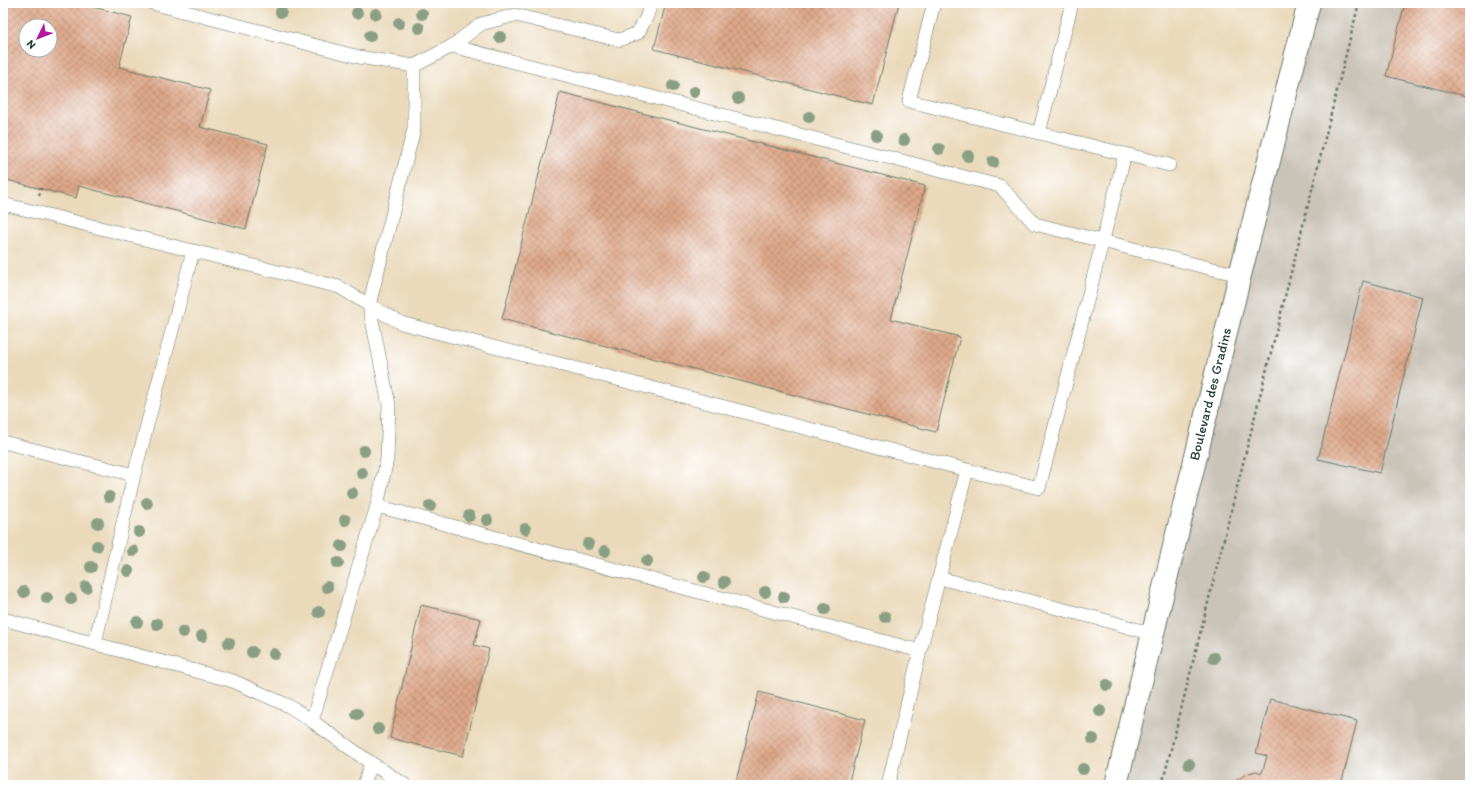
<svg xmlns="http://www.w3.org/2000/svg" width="1473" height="788" viewBox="0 0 1473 788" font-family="Itim,sans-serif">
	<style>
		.built { fill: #ead9ba; fill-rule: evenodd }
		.industrial { fill: #cac3b8 }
		.building { fill: url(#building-cross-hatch); fill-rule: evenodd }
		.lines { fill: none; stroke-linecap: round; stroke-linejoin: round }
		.lane-casing { stroke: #667867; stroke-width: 14 }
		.secondary-casing { stroke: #667867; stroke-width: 24 }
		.path { stroke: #667867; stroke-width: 2.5; stroke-dasharray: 3 3; stroke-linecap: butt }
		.lane { stroke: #fff; stroke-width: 13 }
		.secondary { stroke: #fff; stroke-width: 22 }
		.tree { fill: #899f83 }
		.labels { text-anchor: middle; stroke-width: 3.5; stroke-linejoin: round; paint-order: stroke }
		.street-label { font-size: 14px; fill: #1f3d34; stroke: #fff }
	</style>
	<defs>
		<pattern id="building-cross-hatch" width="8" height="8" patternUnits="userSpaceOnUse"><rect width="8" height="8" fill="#dfa789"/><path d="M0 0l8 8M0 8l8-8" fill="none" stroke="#b48971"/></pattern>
	</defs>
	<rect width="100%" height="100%" fill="#fff"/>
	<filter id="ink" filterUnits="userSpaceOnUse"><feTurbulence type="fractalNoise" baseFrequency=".025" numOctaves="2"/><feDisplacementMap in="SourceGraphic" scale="8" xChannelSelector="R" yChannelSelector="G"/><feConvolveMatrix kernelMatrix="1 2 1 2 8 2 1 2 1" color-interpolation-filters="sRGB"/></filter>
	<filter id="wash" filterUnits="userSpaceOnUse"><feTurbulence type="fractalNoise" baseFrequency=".012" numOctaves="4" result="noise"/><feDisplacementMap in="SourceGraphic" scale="16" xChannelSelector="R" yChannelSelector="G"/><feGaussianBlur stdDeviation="0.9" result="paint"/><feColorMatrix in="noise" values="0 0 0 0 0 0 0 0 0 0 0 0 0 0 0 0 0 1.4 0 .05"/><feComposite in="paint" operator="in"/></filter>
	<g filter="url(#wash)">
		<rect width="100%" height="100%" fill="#ebe5c6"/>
		<path class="built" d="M3,3H1470V785H3ZM26,26H50V50H26Z"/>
		<path class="industrial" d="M1311,3H1470V785H1116Z"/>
		<g id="blocks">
			<path class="building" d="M3,3H77L132,17L119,67L210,90L200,127L268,144L246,229L79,186L76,198L3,179ZM26,26H50V50H26Z
				M666,3H899L873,105L654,49Z
				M1405,3H1470V97L1386,76Z
				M560,92L925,186L891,319L960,337L936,432L502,319Z
				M1363,281L1423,297L1380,473L1318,459Z
				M421,605L481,619L474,645L489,649L463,756L390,738Z
				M759,692L865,720L848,785H735Z
				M1270,699L1357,721L1341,785H1234L1237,780L1246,774L1256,771L1262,773L1267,756L1256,753Z"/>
		</g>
	</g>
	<g filter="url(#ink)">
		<use href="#blocks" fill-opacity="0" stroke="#667867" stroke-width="1"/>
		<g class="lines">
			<defs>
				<path id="lane" d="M152,3L359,57L414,66V129L369,305L401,323L967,470L920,651L888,785
					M934,3L909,101L1169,165
					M452,46L481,24L515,15L619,40L638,33L647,16L651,3
					M414,66L452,46L1000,186L1035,224L1205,267L1240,275
					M1039,133L1072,3
					M3,204L339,287L369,305L389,405L387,459L377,506L312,721
					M3,442L134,475
					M967,470L1039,488L1125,154
					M377,506L920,651
					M939,578L1104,620L1152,634
					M3,619L233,681L289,706L312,721L371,763L405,785
					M95,643L134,475L193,251
					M364,785L371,763"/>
				<path id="secondary" d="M1116,785L1240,275L1309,3"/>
			</defs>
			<use href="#lane" class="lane-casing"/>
			<use href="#secondary" class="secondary-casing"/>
			<path class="path" d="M39,196L41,188
				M1162,785L1359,3"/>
			<use href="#lane" class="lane"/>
			<use href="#secondary" class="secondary"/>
		</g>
		<g class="tree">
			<circle cx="281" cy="12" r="6"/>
			<circle cx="357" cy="13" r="6"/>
			<circle cx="376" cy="14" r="6"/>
			<circle cx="422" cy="14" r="6"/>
			<circle cx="399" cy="23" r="6"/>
			<circle cx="419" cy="28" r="6"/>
			<circle cx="370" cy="36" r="6"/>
			<circle cx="500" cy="37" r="6"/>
			<circle cx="673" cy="86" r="6"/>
			<circle cx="694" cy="92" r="6"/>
			<circle cx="738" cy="98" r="6"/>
			<circle cx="809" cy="117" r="6"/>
			<circle cx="876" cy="135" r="6"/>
			<circle cx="904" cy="140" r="6"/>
			<circle cx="939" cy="149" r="6"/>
			<circle cx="968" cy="156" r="6"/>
			<circle cx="993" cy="162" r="6"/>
			<circle cx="364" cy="451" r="6"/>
			<circle cx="362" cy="473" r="6"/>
			<circle cx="352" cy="493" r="6"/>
			<circle cx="109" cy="497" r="6"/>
			<circle cx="147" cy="503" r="6"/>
			<circle cx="430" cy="506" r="6"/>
			<circle cx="469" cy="516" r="6"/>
			<circle cx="345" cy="520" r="6"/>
			<circle cx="487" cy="520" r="6"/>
			<circle cx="98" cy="523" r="6"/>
			<circle cx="525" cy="529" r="6"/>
			<circle cx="139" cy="532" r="6"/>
			<circle cx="588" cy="544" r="6"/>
			<circle cx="97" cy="546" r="6"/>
			<circle cx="342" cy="546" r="6"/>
			<circle cx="133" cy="551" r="6"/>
			<circle cx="605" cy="551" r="6"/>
			<circle cx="647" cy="561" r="6"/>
			<circle cx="338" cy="563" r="6"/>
			<circle cx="91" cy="567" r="6"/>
			<circle cx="128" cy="571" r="6"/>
			<circle cx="704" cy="577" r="6"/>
			<circle cx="724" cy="582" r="6"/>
			<circle cx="86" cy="587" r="6"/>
			<circle cx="327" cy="587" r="6"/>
			<circle cx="24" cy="592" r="6"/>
			<circle cx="765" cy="592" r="6"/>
			<circle cx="784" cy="597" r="6"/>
			<circle cx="47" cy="598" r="6"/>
			<circle cx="71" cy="599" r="6"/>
			<circle cx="825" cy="609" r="6"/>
			<circle cx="319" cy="612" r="6"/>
			<circle cx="885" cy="617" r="6"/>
			<circle cx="137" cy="622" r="6"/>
			<circle cx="157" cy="624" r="6"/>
			<circle cx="183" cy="632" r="6"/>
			<circle cx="202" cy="636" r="6"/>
			<circle cx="229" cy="643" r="6"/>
			<circle cx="252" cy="652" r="6"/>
			<circle cx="274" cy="654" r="6"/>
			<circle cx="1214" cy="658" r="6"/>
			<circle cx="1107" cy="685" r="6"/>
			<circle cx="1100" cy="711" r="6"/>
			<circle cx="357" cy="714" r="6"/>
			<circle cx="378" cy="729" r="6"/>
			<circle cx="1093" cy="739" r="6"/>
			<circle cx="1189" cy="764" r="6"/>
			<circle cx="1083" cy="769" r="6"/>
		</g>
	</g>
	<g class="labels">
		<g class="street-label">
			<text transform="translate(1210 394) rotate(-76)" y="5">Boulevard des Gradins</text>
		</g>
	</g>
	<rect width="1473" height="788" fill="none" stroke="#fff" stroke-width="16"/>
	<g transform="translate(38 38) rotate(227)"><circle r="19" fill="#ffffff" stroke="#a5b1ae"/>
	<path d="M0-3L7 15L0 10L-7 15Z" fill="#b5179e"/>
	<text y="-6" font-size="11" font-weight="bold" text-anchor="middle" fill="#1f3d34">N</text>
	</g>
</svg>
